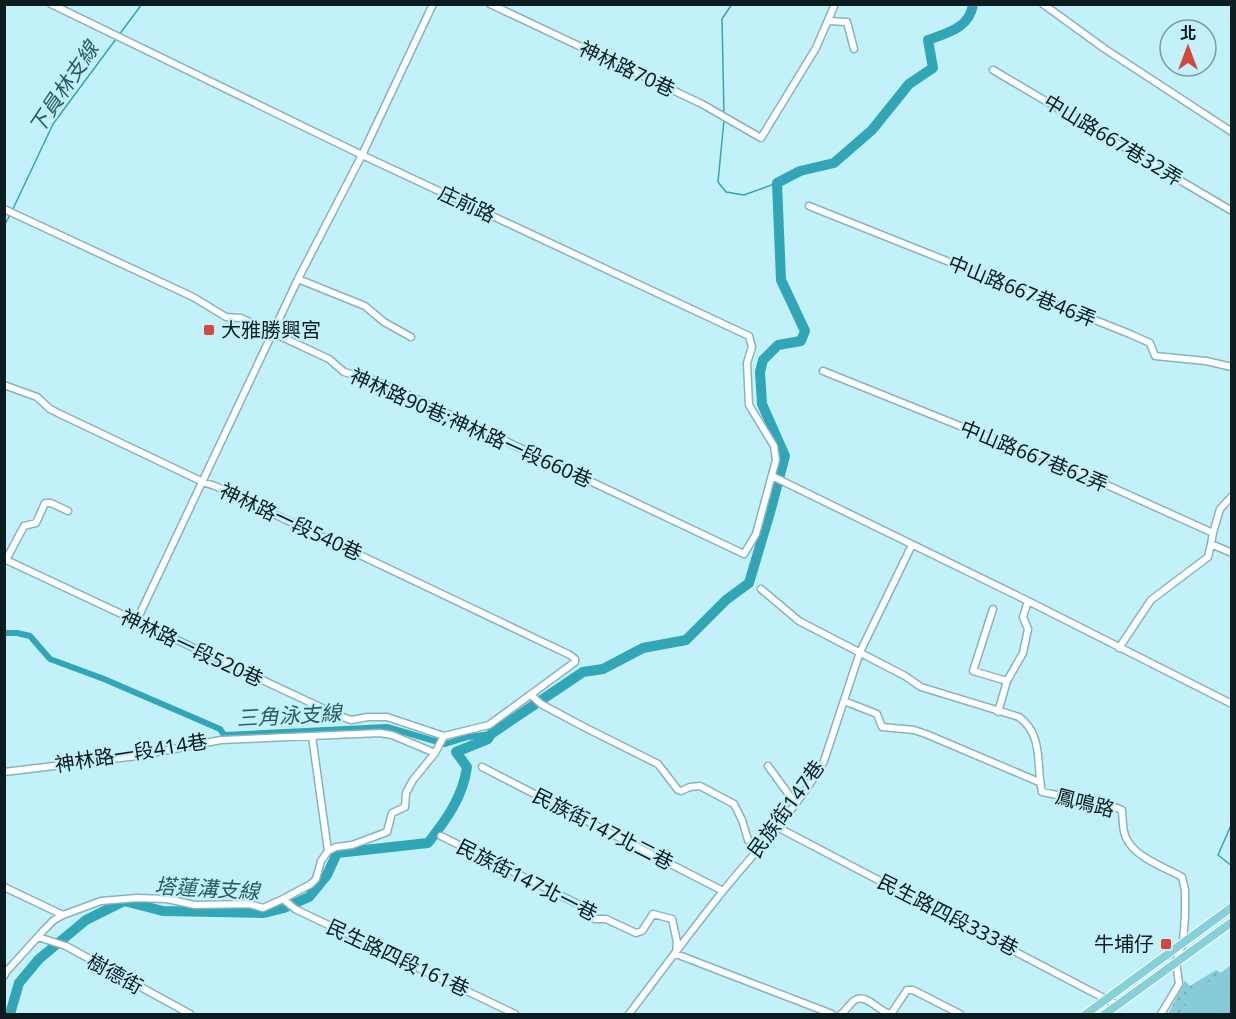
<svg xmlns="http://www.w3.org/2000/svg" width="1236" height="1019" viewBox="0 0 1236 1019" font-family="'Noto Sans','Noto Sans TC',sans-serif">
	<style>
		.grass { fill: url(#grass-dots) }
		.pitch { fill: #86cbd7 }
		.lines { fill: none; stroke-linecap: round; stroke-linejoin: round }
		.stream { stroke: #30a6b7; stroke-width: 1.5 }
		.canal { stroke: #30a6b7; stroke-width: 6 }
		.river { stroke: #30a6b7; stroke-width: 10 }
		.minor-casing { stroke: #87b4bc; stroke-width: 9 }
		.major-casing { stroke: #fff; stroke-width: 10 }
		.minor { stroke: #fff; stroke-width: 6 }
		.major { stroke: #86d0da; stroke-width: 8 }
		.poi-dot { fill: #d5473a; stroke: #c3f1f9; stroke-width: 2 }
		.labels { text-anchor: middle; stroke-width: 4.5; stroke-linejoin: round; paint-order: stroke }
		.street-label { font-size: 20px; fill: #0a1c1f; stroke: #c3f1f9 }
		.poi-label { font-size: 20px; fill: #0a1c1f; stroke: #c3f1f9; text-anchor: start }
		.water-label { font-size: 21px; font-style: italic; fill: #2b5b62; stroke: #c3f1f9 }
	</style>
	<defs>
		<pattern id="grass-dots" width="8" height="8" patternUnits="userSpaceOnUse" patternTransform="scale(1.5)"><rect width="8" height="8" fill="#86cbd7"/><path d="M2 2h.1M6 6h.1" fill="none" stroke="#72aeb8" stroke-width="1.8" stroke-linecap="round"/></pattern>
	</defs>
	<rect width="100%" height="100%" fill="#c3f1f9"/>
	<path class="grass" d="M1231,969V1014H1168L1185,981L1190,986L1216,970L1221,973Z"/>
	<path class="pitch" d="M1231,965V1014H1181L1190,996Z"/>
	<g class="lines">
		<path class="stream" d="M119,35L142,4
			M724,115L722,19L732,4
			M724,120L718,182L726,192L744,195L777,183
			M12,211L53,124L116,39
			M4,226L10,215
			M1232,823L1218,855L1232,866"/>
		<path class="canal" d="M4,633H17L30,636L50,659L104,679L220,729L224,735L387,727L445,744L468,737L491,734"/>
		<path class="river" d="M10,1014L19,983L39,959L86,920L124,901L163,911L264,913L284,908L309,897L327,875L337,853L428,843C446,820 463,797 467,767L456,752L488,739L491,734L583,672L603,669L643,648L686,640L726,600L749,583L771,509L785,456L762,404L760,372L763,360L778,345L801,341L805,331L781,280L777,183L800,171L834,163L872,130L909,84L933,68L928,40C947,33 970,28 973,4"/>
		<defs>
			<path id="minor" d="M490,4L702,104L761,138L816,48L835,4
				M1043,4L1105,49L1232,132
				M828,21L847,22L854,49
				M993,70L1232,211
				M809,206L1130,334L1150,343L1155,356L1206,361L1232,367
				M4,209L193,297L226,317L241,318L329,359L344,372L370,379L402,392L744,554L756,534L776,460L774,446L749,405L747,363L752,347L749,336L362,155L51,4
				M298,279L365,306L384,322L411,337
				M823,371L970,430L1045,457L1213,533L1211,544L1232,553
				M4,385L37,397L50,409L60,414L203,482L215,486L570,655L575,659V662L489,725L444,736L387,717H368L351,720L335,714L4,559
				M772,476L1028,601L1232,704
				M1213,533L1220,509L1232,496
				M6,560L24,526L36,523L45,503H51L68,511
				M761,589L799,621L905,676L921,687L1019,717C1044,735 1036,766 1042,792L1112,806L1122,810C1123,821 1122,834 1129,843C1140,859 1166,868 1182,877L1185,890V916L1183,942L1176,961L1179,984L1161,1014
				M993,609L973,671L1007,681
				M136,622L298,279L362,155L433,4
				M1119,648L1151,600L1208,557L1211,544
				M531,695L541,704L584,727L658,764L678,790L681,791L690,787L700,786L734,804L742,820L748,840L758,850
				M844,701L877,714L882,727L914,730L926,734L1039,782
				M998,712L1007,681L1023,653L1028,629L1023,617L1028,601
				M312,736L328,851
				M768,766L795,803
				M482,767L723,891
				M4,772L137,756L221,740L380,733L392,735L435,753
				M777,827L1117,1005
				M441,836L586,908L595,919H606L636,933L642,931L653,914L672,919L677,942L676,954L832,1014
				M4,887L63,915
				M283,899L295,909L515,1014
				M38,937L66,946L190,1014
				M4,976L6,972L44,930L54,920L63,915L101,901L137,898L167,899L195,905L249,904L263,908L283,899L311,884L316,879L321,861L328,851L336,847L352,845L387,832L392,813L405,807L406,793L413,780L435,753L444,736
				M629,1014C660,973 691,931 723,891C758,848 797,809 824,761L860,652L912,545
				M841,1014C846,1011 850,1003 855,1000C867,993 880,1013 891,1014L907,990H913L960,1014"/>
			<path id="major" d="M1086,1014L1232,907
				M1105,1014L1232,922"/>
		</defs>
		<use href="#minor" class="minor-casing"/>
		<use href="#major" class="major-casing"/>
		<use href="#minor" class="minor"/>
		<use href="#major" class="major"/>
	</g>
	<g class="poi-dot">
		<rect x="203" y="324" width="12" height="12" rx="3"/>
		<rect x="1160" y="938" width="12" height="12" rx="3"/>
	</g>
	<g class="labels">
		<g class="street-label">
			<text transform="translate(627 69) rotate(25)" y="7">神林路70巷</text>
			<text transform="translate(1113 140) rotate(31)" y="7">中山路667巷32弄</text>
			<text transform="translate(467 204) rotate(25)" y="7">庄前路</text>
			<text transform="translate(1022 291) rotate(22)" y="7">中山路667巷46弄</text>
			<text transform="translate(471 428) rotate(24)" y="7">神林路90巷;神林路一段660巷</text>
			<text transform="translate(1034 456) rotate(22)" y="7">中山路667巷62弄</text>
			<text transform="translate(291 522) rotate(25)" y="7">神林路一段540巷</text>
			<text transform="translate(192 648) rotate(25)" y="7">神林路一段520巷</text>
			<text transform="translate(131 753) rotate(-9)" y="7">神林路一段414巷</text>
			<text transform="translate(1085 803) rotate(14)" y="7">鳳鳴路</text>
			<text transform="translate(786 809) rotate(-54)" y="7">民族街147巷</text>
			<text transform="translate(603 829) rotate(27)" y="7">民族街147北二巷</text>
			<text transform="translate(527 880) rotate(27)" y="7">民族街147北一巷</text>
			<text transform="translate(948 915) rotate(27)" y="7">民生路四段333巷</text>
			<text transform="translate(398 958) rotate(25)" y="7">民生路四段161巷</text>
			<text transform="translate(115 974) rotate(29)" y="7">樹德街</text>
		</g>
		<g class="poi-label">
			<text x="221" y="337">大雅勝興宮</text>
			<text x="1154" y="951" text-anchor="end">牛埔仔</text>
		</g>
		<g class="water-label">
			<text transform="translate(64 88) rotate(-56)" y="7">下員林支線</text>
			<text transform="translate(289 716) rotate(-3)" y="7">三角泳支線</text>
			<text transform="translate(207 889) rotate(3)" y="7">塔蓮溝支線</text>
		</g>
	</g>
	<rect width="1236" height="1019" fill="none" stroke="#0a1c1f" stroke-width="12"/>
	<g transform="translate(1188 48)"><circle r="28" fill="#c3f1f9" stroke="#799ca2" stroke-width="1.5"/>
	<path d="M0-4.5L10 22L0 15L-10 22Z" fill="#d5473a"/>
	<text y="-9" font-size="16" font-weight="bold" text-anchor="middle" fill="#0a1c1f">北</text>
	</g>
</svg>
